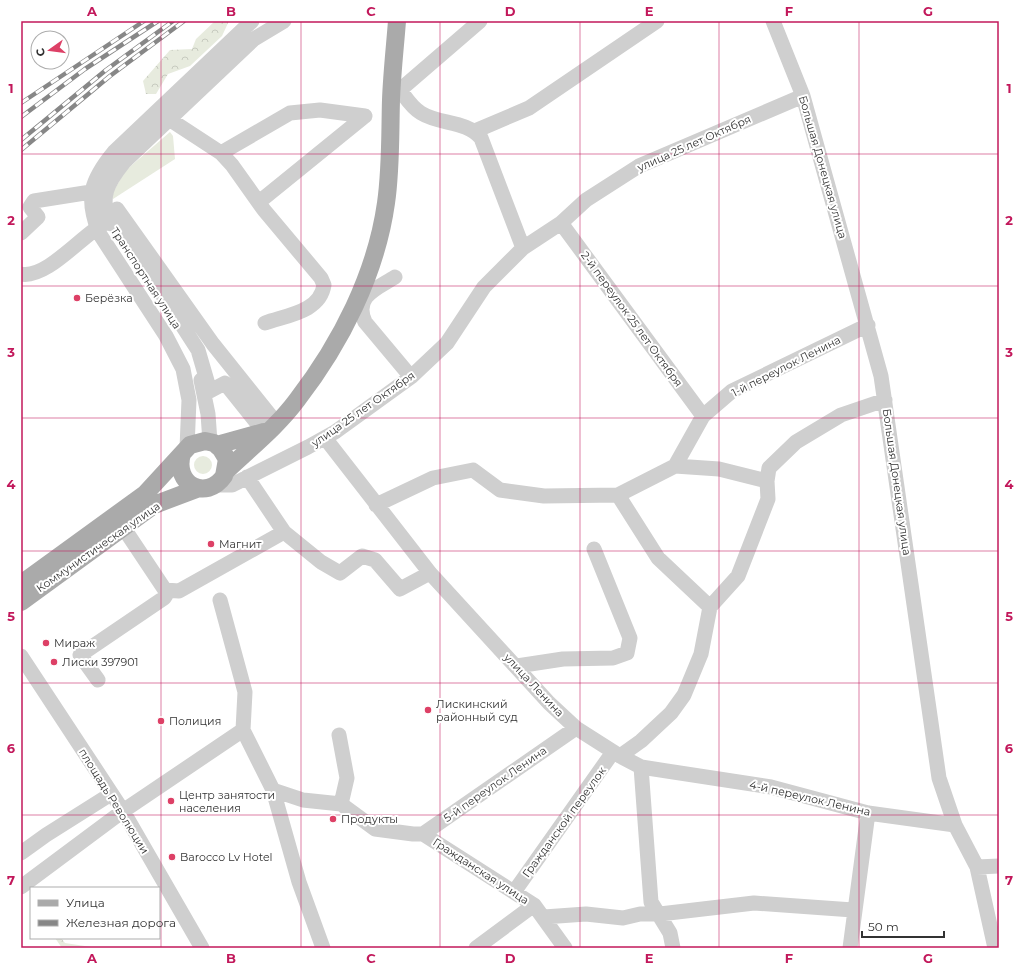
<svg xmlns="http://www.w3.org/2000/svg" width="1020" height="969" viewBox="0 0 1020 969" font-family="Montserrat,sans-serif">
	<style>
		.grass { fill: #e7ebde }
		.forest { fill: url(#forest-crowns) }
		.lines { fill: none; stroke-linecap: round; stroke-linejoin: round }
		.minor { stroke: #cfcfcf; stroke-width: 15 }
		.major { stroke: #aaa; stroke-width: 18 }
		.rail-casing { stroke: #878787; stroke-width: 4.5 }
		.rail { stroke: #fff; stroke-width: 3; stroke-dasharray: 9; stroke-linecap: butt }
		.grid { fill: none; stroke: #c2185b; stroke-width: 1; stroke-opacity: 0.55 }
		.poi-dot { fill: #dd4066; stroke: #fff; stroke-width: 1.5 }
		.labels { text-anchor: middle; stroke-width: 4; stroke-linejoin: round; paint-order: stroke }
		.street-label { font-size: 11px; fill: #323232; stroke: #fff }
		.poi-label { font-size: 11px; fill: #323232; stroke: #fff; text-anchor: start }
		.neatline { fill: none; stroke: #c2185b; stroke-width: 1.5 }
		.grid-label { font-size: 13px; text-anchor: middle; font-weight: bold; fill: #c2185b }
	</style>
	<defs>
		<pattern id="forest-crowns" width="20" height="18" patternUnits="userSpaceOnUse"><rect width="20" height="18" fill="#e7ebde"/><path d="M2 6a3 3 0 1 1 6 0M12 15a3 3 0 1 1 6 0" fill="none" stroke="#c7cabf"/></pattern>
	</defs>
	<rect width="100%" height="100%" fill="#fff"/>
	<path class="grass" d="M170,132L173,136L175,159L113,199L111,196L125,171Z
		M194 465a9 9 0 1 1 18 0a9 9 0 1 1-18 0Z"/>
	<path class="forest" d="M215,21H229L222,36L190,66L168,74L156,94H146L143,81L170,50L192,49L196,39Z
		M55,938H61L65,943L98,948H62Z"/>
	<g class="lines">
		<path class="minor" d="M773,21L803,96L881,376L939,778L955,825L977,867L995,948
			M400,90C406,98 412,108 421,113C440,125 466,120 481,138L523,248
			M393,96L480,21
			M169,119L221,153L232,165L264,210L321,278L324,285C320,312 287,315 265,323
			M475,131L529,108L657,21
			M221,153L290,113L320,110L365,116
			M259,202L365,116
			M117,209L213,344L273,419L261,428L225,383L210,391L198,350L111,215Z
			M561,223L703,416
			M111,224C98,198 108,182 124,162L254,39L284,21
			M21,233L38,217L30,207L34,201L91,192
			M21,274C47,279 82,235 105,223
			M395,277C378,288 353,296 365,322L411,377
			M201,380L208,414L210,442
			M325,438L430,573L549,703L576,728L620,756L641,767L651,902L670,933L673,948
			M187,448L189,400L183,369L166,336L99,233C85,197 91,180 114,152L252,21
			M675,466L719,469L767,481
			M247,477L284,532L321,562L340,573L362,556L375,560L400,589L430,573
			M216,485H232L308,447L335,432L411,377L447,343L484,287L523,248L561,223L586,200L639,166L803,96
			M618,495L658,558L710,607
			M376,505L433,478L473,470L500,490L544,496L618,495L675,466L703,416L732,391L868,325
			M165,590L179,591L284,532
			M220,600L245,692L243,730L273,790L299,882L323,948
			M21,656L123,811L202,948
			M517,666L563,659L613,658L627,653L630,638L594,549
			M98,680L80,655L164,598L166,595L165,590L123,527
			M339,735L347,778L341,804
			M620,756L641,741L671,713L684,695L701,654L710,607L738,576L768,499L767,481L769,468L796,442L841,415L885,400
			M641,767L771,787L868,813L955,825
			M273,790L303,800L341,804L375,829L413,834H423L576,728
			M423,834L534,905L565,948
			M21,853L46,835L111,794
			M977,867L999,866
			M21,887L123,811L243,730
			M514,892L613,752
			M544,917L586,914L623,918L640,914H660L754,903L853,910
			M476,948L534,905
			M850,948L868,813"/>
		<path class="major" d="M217,445L264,432
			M226,471C250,448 277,427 297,400C341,343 376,274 386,203C391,169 390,134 391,100C392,73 395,47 397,21
			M21,584L145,494L190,445L205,441L214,443L221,449L227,459L224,476C206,502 173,484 182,454
			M21,602L154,505L199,488"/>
		<defs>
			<path id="rail" d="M21,103L144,21
				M21,117L85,69L158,21
				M21,140L106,70L173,21
				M21,150L110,76L184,21"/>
		</defs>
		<use href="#rail" class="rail-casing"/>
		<use href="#rail" class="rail"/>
	</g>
	<path class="grid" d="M161,21V948M301,21V948M440,21V948M580,21V948M719,21V948M859,21V948M21,154H999M21,286H999M21,418H999M21,551H999M21,683H999M21,815H999"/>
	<g class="poi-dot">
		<circle cx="77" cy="298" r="4"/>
		<circle cx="211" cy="544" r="4"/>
		<circle cx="46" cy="643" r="4"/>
		<circle cx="54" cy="662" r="4"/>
		<circle cx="428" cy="710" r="4"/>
		<circle cx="161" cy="721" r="4"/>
		<circle cx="171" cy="801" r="4"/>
		<circle cx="333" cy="819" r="4"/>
		<circle cx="172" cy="857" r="4"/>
	</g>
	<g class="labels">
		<g class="street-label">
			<text transform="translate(694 143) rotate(-24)" y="4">улица 25 лет Октября</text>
			<text transform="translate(823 167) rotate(74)" y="4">Большая Донецкая улица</text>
			<text transform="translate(146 278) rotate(57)" y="4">Транспортная улица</text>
			<text transform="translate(632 319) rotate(54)" y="4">2-й переулок 25 лет Октября</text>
			<text transform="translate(786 366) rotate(-27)" y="4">1-й переулок Ленина</text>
			<text transform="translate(363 409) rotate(-35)" y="4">улица 25 лет Октября</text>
			<text transform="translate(897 482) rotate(82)" y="4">Большая Донецкая улица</text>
			<text transform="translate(98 547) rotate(-35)" y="4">Коммунистическая улица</text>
			<text transform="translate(534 685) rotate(47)" y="4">улица Ленина</text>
			<text transform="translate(495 784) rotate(-35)" y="4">5-й переулок Ленина</text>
			<text transform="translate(810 798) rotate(13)" y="4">4-й переулок Ленина</text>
			<text transform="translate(114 801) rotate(58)" y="4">площадь Революции</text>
			<text transform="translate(564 822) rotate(-54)" y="4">Гражданской переулок</text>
			<text transform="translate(481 871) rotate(33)" y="4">Гражданская улица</text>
		</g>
		<g class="poi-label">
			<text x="85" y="302">Берёзка</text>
			<text x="219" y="548">Магнит</text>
			<text x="54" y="647">Мираж</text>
			<text x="62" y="666">Лиски 397901</text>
			<text x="436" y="708">Лискинский<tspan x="436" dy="13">районный суд</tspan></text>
			<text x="169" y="725">Полиция</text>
			<text x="179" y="799">Центр занятости<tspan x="179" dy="13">населения</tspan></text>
			<text x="341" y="823">Продукты</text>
			<text x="180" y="861">Barocco Lv Hotel</text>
		</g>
	</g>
	<rect width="1020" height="969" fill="none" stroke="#ffffff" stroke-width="44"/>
	<rect x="30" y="887" width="130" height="52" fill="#ffffff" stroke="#adadad"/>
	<rect x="38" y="900" width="20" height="6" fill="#aaaaaa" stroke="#adadad"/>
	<text x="66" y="907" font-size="12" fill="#323232">Улица</text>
	<rect x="38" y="920" width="20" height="6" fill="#878787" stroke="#adadad"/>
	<text x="66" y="927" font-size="12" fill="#323232">Железная дорога</text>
	<g transform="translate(50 50) rotate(256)"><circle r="19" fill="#ffffff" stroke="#adadad"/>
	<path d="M0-3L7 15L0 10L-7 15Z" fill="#dd4066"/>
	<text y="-6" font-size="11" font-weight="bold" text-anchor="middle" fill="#323232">С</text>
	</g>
	<path d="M862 931v6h82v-6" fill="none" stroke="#323232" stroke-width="2"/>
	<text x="868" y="931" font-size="12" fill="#323232" stroke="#ffffff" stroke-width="3" paint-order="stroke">50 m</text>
	<rect x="22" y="22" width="976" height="925" class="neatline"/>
	<g class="grid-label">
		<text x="92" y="16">A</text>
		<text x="231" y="16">B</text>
		<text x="371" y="16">C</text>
		<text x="510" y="16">D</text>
		<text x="649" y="16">E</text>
		<text x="789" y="16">F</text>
		<text x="928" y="16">G</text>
		<text x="11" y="93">1</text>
		<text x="1009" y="93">1</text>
		<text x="11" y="225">2</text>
		<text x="1009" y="225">2</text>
		<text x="11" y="357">3</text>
		<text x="1009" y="357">3</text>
		<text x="11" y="489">4</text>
		<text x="1009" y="489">4</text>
		<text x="11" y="621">5</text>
		<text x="1009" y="621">5</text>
		<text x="11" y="753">6</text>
		<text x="1009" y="753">6</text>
		<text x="11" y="885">7</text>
		<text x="1009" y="885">7</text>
		<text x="92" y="963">A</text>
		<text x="231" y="963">B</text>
		<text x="371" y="963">C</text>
		<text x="510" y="963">D</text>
		<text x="649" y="963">E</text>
		<text x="789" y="963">F</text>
		<text x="928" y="963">G</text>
	</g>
</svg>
